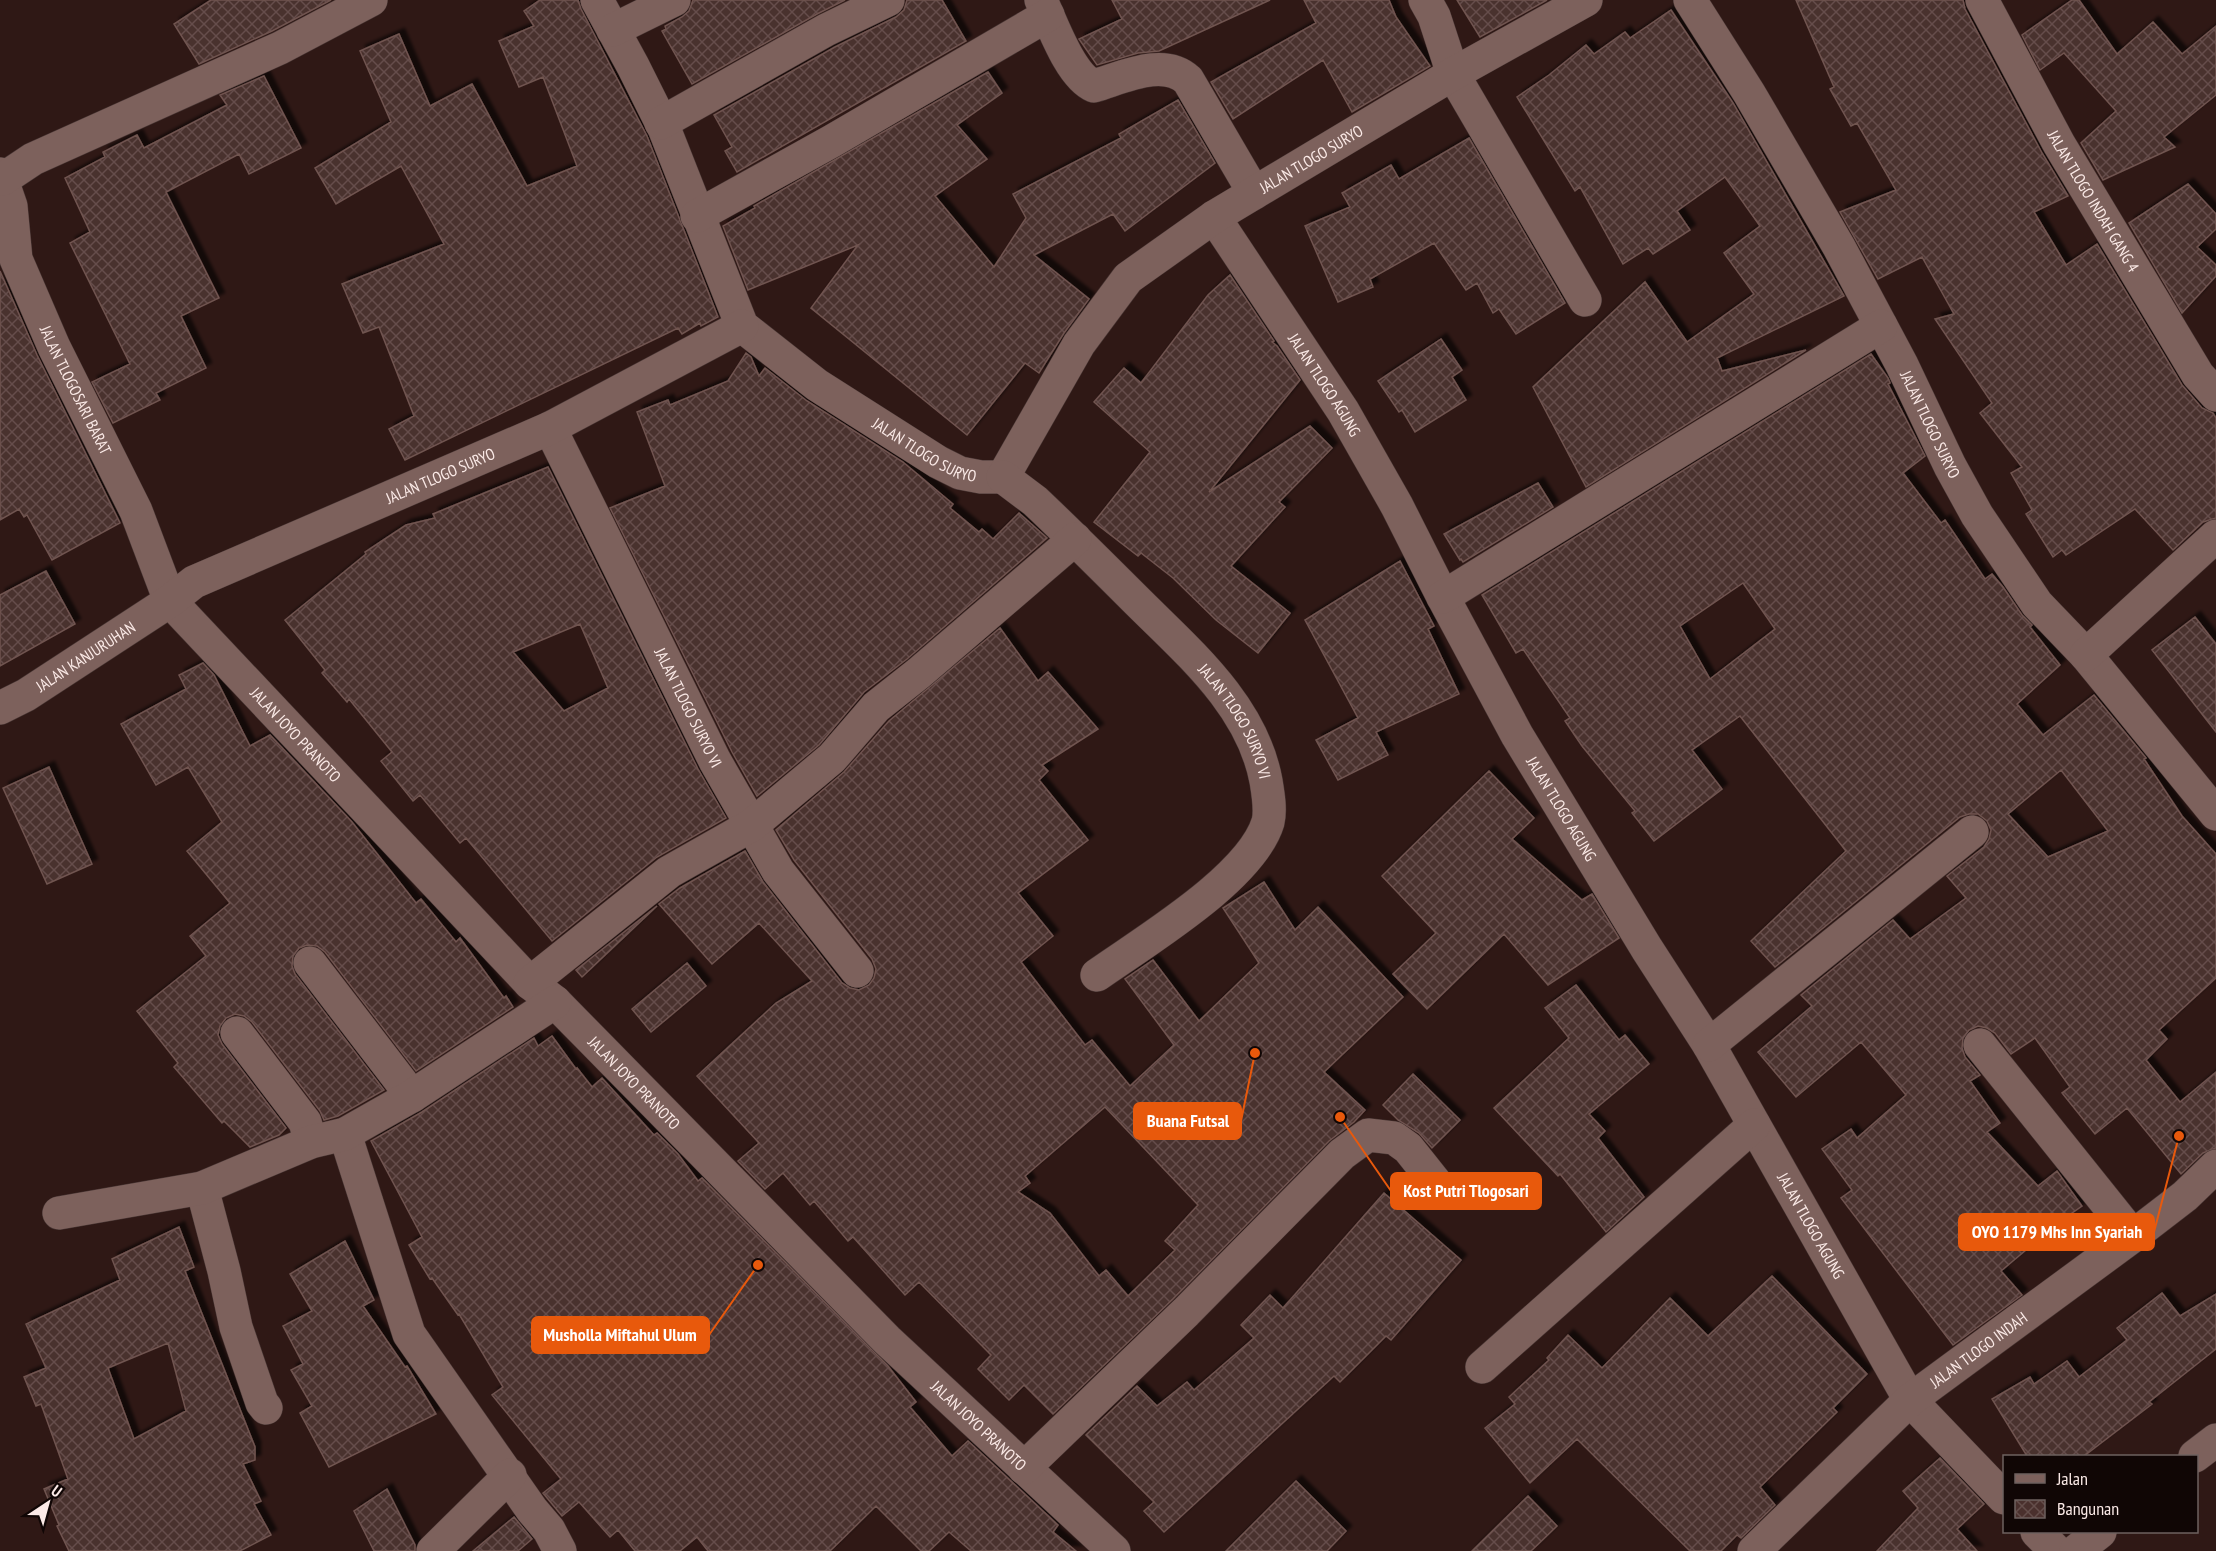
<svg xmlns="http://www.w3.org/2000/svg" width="2216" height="1551" viewBox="0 0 2216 1551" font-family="'PT Sans Narrow',sans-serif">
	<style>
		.building { fill: url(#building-cross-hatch); stroke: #705450; stroke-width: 1.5; fill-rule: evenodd; filter: url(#shadow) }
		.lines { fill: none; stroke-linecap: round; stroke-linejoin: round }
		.minor-casing { stroke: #483634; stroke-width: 34 }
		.minor { stroke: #7d615c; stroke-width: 33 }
		.labels { text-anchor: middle; stroke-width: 4.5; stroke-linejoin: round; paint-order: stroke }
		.street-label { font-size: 16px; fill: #fbeae7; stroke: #100605 }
		.leader { fill: none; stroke: #e8590c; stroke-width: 2 }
		.callout-dot { fill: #e8590c; stroke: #100605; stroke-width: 2 }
		.callout { fill: #e8590c; stroke: #e8590c; stroke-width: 2 }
		.callout-label { font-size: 18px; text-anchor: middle; font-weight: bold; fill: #fff }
	</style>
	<defs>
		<pattern id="building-cross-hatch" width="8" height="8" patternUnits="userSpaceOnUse" patternTransform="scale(1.5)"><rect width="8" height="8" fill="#4a302d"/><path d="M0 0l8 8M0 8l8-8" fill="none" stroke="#654e4b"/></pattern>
		<filter id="shadow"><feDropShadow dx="5.5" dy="-5.5" stdDeviation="1.5" flood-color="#0009"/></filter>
	</defs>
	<rect width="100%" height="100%" fill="#2f1815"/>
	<path class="building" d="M211,0H331L272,31L199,64L174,24Z
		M540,0H578L581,9L647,136L718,317L701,326L700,323L682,334L678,328L405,460L389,429L414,416L379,327L363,333L342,284L444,244L401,166L336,204L315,168L391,122L360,51L399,34L430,106L472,84L527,186L577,166L543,77L519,87L499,41L534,26L524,11Z
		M693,0H845L817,14L692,84L662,31L666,29L665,26L682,17L689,11Z
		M907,0H942L966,41L737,172L725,151L732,147L714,115L835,47L896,17L904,10Z
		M1112,0H1270L1159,51L1138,53L1097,65L1079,39L1122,19Z
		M1304,0H1389L1396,17L1430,66L1352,112L1323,60L1233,119L1211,82L1316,23Z
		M1457,0H1547L1480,37Z
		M1796,0H1963L1965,9L2042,153L2068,196L2034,212L2066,265L2097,244L2182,385L2202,408L2213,413L2216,418V518L2203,522L2173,550L2135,509L2066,555L2062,550L2053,557L2026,514L2032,510L2011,473L2022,467L1980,413L1992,403L1935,319L1954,314L1922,257L1878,279L1840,212L1896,190L1857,123L1851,126L1830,89L1834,87Z
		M2072,0H2079L2117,54L2153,22L2182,54L2216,26V95L2164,137L2175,147L2103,180L2081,143L2116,111L2064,53L2040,70L2022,35Z
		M1671,10L1733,103L1844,296L1717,358L1722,371L1806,350L1586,487L1533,387L1645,282L1687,342L1754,294L1724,253L1760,226L1725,177L1677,211L1690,230L1653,254L1648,248L1623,264L1580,187L1575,191L1517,97L1549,75L1586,45L1594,54L1625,32L1630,38Z
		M988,72L1002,93L957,125L987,159L935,196L994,267L1026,218L1013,194L1121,138L1119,134L1178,100L1215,163L1125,231L1113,214L1034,255L1089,299L1064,333L1039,373L1025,363L967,435L811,308L858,245L748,290L723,226L755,208L754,206Z
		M264,76L301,148L249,174L239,154L166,192L219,298L181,316L206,368L156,393L160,400L113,423L92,382L130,364L70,243L90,232L65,178L105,157L103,152L137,135L144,148L227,105L220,95Z
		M1469,138L1565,303L1516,334L1499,309L1493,313L1477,283L1466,290L1434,243L1370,279L1373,287L1338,302L1305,226L1350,207L1342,193L1391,165L1399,179Z
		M2188,184L2216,214V229L2197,247L2216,265V276L2182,313L2129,223Z
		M0,271L37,355L120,523L52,560L27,515L24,517L19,509L0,520Z
		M1230,275L1274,341L1272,342L1277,346L1300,380L1209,492L1310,426L1332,448L1279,502L1285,507L1231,566L1290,613L1258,653L1216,620L1173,578L1141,553L1138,556L1094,522L1150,452L1094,402L1124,368L1141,383L1208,295Z
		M1441,339L1462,370L1452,377L1466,400L1415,432L1402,410L1399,412L1378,381Z
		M746,353L751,357L759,376L765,368L807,401L903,462L953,504L950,508L979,532L982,529L993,539L1019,513L1047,538L907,659L864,692L819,745L757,796L732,752L610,508L665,486L637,412L668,400L670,405L728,381Z
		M1871,354L1888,378L1890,383L1888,384L1925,456L1903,473L1941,523L1945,520L1985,579L1992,574L2003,587L2022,615L2032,625L2030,627L2060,665L2017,704L2043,735L2094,695L2146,758L2144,759L2182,816L2216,854V978L2159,1030L2167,1039L2146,1060L2180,1102L2216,1072V1148L2203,1153L2181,1174L2127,1108L2095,1134L2062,1093L2070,1087L2035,1038L2011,1054L1995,1033L1987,1028L1978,1026L1969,1030L1963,1038L1962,1048L1965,1057L1980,1075L1970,1081L2000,1123L1987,1132L2038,1186L2057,1171L2082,1206L2023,1247L2026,1250L2001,1271L2022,1295L1953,1345L1841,1198L1852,1190L1822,1149L1851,1129L1857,1138L1906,1095L1861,1042L1796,1097L1758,1052L1812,1006L1801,995L1893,920L1910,939L1966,898L1947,876L1984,847L1989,839L1991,830L1987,821L1978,814H1969L1960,817L1775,967L1751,941L1846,851L1740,716L1692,750L1722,789L1654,841L1632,813L1635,811L1582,746L1565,721L1570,718L1523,649L1516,653L1482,595ZM1743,583L1775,629L1710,679L1680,626ZM2061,770L2108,831L2048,857L2008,814Z
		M548,467L698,769L726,818L657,857L552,941L466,838L460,843L420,795L413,801L381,761L392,752L349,699L347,702L322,673L325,670L285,620L366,554L365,552L406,525L435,518L433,514ZM580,624L608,688L564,711L513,652Z
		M1538,483L1553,507L1463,562L1461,559L1460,560L1444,534Z
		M1400,561L1434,626L1428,629L1459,694L1376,732L1388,755L1338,780L1316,740L1358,718L1305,620Z
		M46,571L75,624L0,666V595Z
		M2195,617L2216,644V732L2152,650Z
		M1000,628L1038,681L1048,672L1098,729L1042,765L1048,771L1039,780L1088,840L1018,893L1053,936L1021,962L1085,1045L1092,1040L1130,1086L1174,1045L1125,979L1153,960L1199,1021L1259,963L1223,908L1264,882L1295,930L1318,907L1403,997L1324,1072L1365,1110L1354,1122L1329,1141L1173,1299L1053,1414L1024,1385L1009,1400L978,1369L991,1355L919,1282L905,1295L853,1237L848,1241L814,1201L810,1205L783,1173L765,1189L738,1161L759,1143L697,1076L776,1003L812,981L759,923L712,964L659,904L680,888L745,851L763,882L842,983L850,988L859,990L869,985L874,978L876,969L872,959L794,860L776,830L844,772L889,721ZM1105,1107L1198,1205L1165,1241L1175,1250L1128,1296L1106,1270L1099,1276L1050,1213L1018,1192L1030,1183L1025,1176Z
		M203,663L214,675L250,746L270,735L352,822L416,903L421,899L456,942L460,938L504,998L506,996L513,1007L416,1071L325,952L317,946L307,945L299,948L293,956L292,966L295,974L384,1090L338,1116L324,1120L320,1111L252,1022L244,1016L235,1014L226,1018L220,1026L218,1035L222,1044L286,1128L279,1135L250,1147L224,1121L222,1123L174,1067L178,1063L137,1011L206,956L190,936L230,903L187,851L222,822L188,767L156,785L121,724L186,689L179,675Z
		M49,767L92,864L47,884L3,788Z
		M1489,771L1534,818L1512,839L1582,900L1592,894L1619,938L1548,985L1504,934L1427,1009L1393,974L1436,933L1382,876Z
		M657,906L582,977L576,970Z
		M687,963L706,986L651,1032L632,1009Z
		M1576,985L1619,1040L1625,1035L1649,1064L1589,1114L1605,1131L1598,1138L1644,1197L1606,1232L1560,1174L1558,1176L1494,1108L1569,1038L1545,1008Z
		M552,1036L576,1069L577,1068L592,1087L602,1078L654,1135L657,1133L678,1154L698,1181L702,1178L888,1366L916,1402L910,1407L952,1456L968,1441L1058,1525L1053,1532L1076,1551H971L949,1532L929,1551H921L876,1506L830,1551H708L697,1537L680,1551H635L618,1530L610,1537L579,1502L562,1516L543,1493L561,1479L492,1395L503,1387L459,1314L458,1315L432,1278L430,1279L409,1245L422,1237L371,1141L422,1112L534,1038L538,1046Z
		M1413,1074L1460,1120L1432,1148L1419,1133L1398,1120L1383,1105Z
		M1384,1193L1461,1260L1391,1340L1386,1336L1340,1382L1334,1376L1164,1532L1144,1511L1154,1502L1086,1435L1137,1386L1157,1406L1187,1382L1194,1390L1254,1338L1241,1325L1270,1295L1283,1308Z
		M179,1227L194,1267L185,1271L255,1447V1460L243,1464L261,1501L254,1504L271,1535L240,1551H69L57,1526L59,1525L44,1489L68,1479L41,1404L36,1406L24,1377L46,1368L26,1324L120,1280L112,1259ZM168,1343L186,1411L134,1439L108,1368Z
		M345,1241L374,1300L363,1306L405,1367L407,1366L436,1414L329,1467L300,1413L312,1406L291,1370L303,1364L283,1326L312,1311L290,1274Z
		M1772,1276L1867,1374L1833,1408L1837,1412L1760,1487L1775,1505L1741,1538L1737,1535L1721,1551H1690L1577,1439L1530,1483L1485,1428L1515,1404L1509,1397L1549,1360L1547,1358L1568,1335L1602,1368L1670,1298L1708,1336Z
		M2162,1293L2180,1316L2216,1294V1349L2149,1402L2152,1404L2084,1456H2027L1992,1399L2030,1377L2034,1384L2067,1361L2079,1377L2127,1340L2117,1328Z
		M1940,1458L1984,1504L1957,1529L1977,1551H1877L1918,1508L1903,1491Z
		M1296,1481L1346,1531L1327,1551H1226Z
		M387,1489L415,1545V1551H374L354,1511Z
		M1528,1496L1557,1526L1531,1551H1472Z
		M514,1517L532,1539L518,1551H473Z"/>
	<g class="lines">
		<defs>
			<g id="minor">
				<path id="s1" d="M597,0L633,66L664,128L742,326L817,385L938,462L960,473L981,477H1003"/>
				<path d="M1041,0C1052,23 1070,76 1094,86C1122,78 1163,57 1188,80L1254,193"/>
				<path d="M1425,0L1434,16L1453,74L1585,300"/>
				<path id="s2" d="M1690,0L1749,93L1839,247L1902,365L1950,466L1977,515L2037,604L2086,655L2216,814"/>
				<path id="s3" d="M1982,0L2059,144L2198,375L2216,395"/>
				<path d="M613,30L674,0"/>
				<path d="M661,123L826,30L888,0"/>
				<path id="s4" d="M0,174L11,206L16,259L54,347L136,511L170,601L530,983L555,1002L887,1340L1114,1551"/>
				<path d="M3,179L33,159L280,48L371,0"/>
				<path d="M697,216L832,141L1048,15"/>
				<path id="s5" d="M1214,217L1343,411L1397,506L1443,597L1517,735L1647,949L1709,1045L1910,1400L2004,1498"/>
				<path id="s6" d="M550,428L715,761L778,871L857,971"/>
				<path id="s7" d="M1003,477L1079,344L1128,278L1214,217L1453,74L1586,0"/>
				<path id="s8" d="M1003,477L1035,501C1069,533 1102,566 1136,600C1188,652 1252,705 1266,781C1268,793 1271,810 1268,822C1251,878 1145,941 1097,975"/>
				<path d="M1443,597L1881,326"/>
				<path d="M2086,655L2216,536"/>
				<path id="s9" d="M0,708L26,695L170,601L194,582L550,428L742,326"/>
				<path d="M310,963L412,1096"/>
				<path d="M530,983L669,872L752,825L832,758L876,707L919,673L1075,539"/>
				<path d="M237,1033L305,1122L311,1142"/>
				<path d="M1709,1045L1972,832"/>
				<path d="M1980,1045L2133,1236"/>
				<path d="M345,1134L409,1334L532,1510L549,1530L560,1551"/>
				<path d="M202,1188L224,1271L236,1327L262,1403L266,1408"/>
				<path d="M59,1213L202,1188L311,1142L345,1134L412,1096L555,1002"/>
				<path d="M1482,1367L1754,1125"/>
				<path d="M2195,1456L2216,1440"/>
				<path d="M1024,1468L1186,1312L1342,1154L1368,1135L1394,1138L1408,1148L1443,1192"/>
				<path d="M2037,1532L2056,1551"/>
				<path d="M433,1551L510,1475"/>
				<path id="s10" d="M1754,1551L1910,1400L2133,1236L2185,1196L2216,1166"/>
				<path d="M2076,1551L2100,1532"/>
			</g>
		</defs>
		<use href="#minor" class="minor-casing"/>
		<use href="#minor" class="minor"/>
	</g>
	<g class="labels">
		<g class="street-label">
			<text dy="6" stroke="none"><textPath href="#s7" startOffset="454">JALAN TLOGO SURYO</textPath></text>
			<text dy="6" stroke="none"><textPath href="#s3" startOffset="230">JALAN TLOGO INDAH GANG 4</textPath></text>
			<text dy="6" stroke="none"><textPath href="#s5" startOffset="201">JALAN TLOGO AGUNG</textPath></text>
			<text dy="6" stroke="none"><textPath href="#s4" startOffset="231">JALAN TLOGOSARI BARAT</textPath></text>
			<text dy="6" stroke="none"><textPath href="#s2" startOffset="488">JALAN TLOGO SURYO</textPath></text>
			<text dy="6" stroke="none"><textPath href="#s1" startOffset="579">JALAN TLOGO SURYO</textPath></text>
			<text dy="6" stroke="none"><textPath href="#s9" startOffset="500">JALAN TLOGO SURYO</textPath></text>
			<text dy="6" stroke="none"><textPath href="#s9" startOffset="100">JALAN KANJURUHAN</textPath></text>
			<text dy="6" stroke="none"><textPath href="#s6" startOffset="312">JALAN TLOGO SURYO VI</textPath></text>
			<text dy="6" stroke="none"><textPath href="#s8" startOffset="340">JALAN TLOGO SURYO VI</textPath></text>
			<text dy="6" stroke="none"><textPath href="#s4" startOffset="646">JALAN JOYO PRANOTO</textPath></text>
			<text dy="6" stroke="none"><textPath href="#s5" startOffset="687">JALAN TLOGO AGUNG</textPath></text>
			<text dy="6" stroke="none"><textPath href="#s4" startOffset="1132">JALAN JOYO PRANOTO</textPath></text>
			<text dy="6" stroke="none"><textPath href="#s5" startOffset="1173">JALAN TLOGO AGUNG</textPath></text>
			<text dy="6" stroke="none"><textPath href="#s10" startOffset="302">JALAN TLOGO INDAH</textPath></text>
			<text dy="6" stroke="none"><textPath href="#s4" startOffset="1618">JALAN JOYO PRANOTO</textPath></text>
		</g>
	</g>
	<path class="leader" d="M1255 1053L1241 1121M1340 1117L1391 1191M2179 1136L2154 1232M758 1265L709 1335"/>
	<g class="callout-dot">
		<circle cx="1255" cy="1053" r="6"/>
		<circle cx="1340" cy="1117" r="6"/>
		<circle cx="2179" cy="1136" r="6"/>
		<circle cx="758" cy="1265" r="6"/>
	</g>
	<g class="callout">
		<rect x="1134" y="1103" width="107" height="36" rx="6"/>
		<rect x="1391" y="1173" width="150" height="36" rx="6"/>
		<rect x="1959" y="1214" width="195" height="36" rx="6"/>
		<rect x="532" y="1317" width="177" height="36" rx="6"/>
	</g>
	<g class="callout-label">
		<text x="1188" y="1127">Buana Futsal</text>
		<text x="1466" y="1197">Kost Putri Tlogosari</text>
		<text x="2057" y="1238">OYO 1179 Mhs Inn Syariah</text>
		<text x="620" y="1341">Musholla Miftahul Ulum</text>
	</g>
	<rect x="2003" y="1455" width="195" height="78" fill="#100605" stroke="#6e615f" stroke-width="1.5"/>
	<rect x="2015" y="1474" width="30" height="9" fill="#7d615c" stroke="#6e615f" stroke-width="1.5"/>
	<text x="2057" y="1485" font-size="18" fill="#fbeae7">Jalan</text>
	<rect x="2015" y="1500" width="30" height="18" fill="url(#building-cross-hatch)" stroke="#6e615f" stroke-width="1.5"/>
	<text x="2057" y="1515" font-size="18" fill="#fbeae7">Bangunan</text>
	<g transform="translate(48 1503) rotate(36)" stroke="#100605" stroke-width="4.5" paint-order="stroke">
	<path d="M0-4.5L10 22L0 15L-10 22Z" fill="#fbeae7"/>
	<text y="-9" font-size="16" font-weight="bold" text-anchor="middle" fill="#fbeae7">U</text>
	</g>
</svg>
